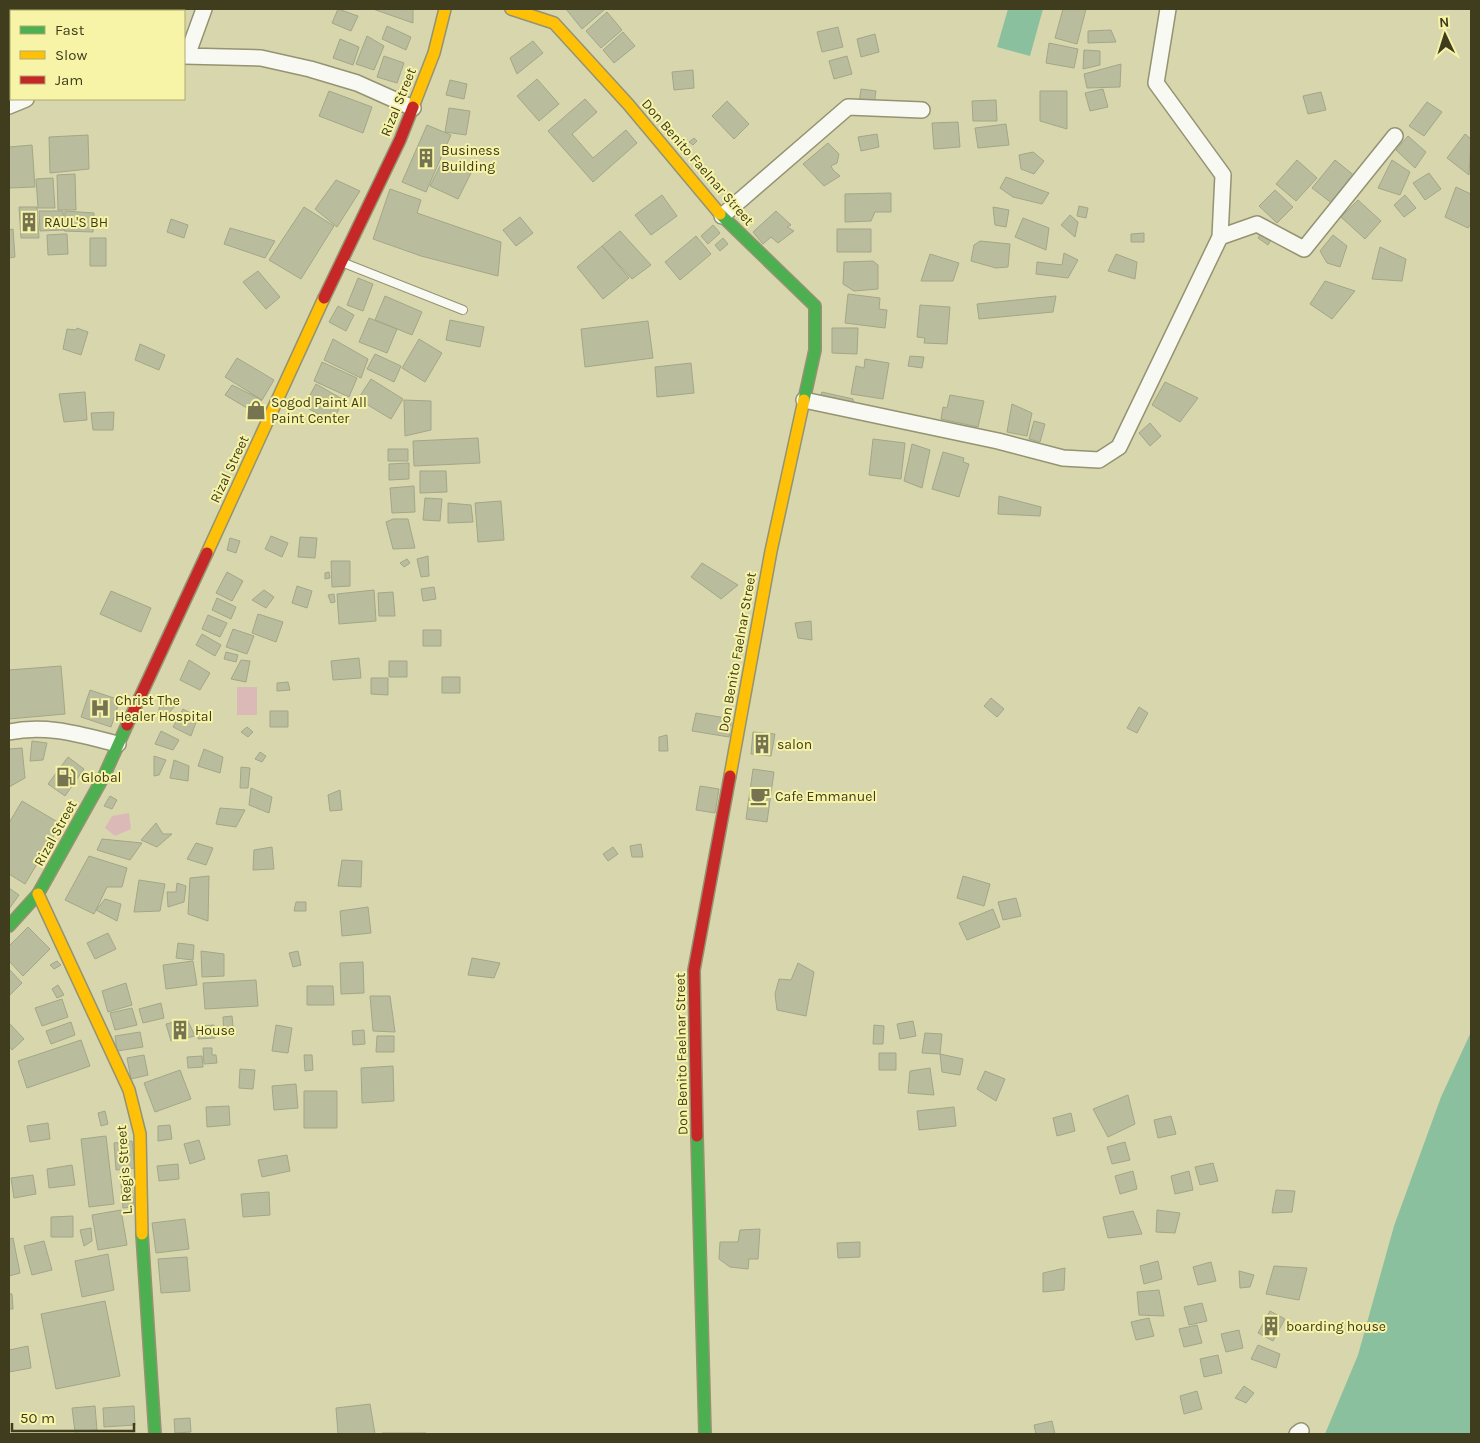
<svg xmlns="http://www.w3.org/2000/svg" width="1480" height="1443" viewBox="0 0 1480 1443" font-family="Karla,sans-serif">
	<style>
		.green { fill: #dab9b7 }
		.water { fill: #8bc09e }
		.building { fill: #b9bd9e; stroke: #a3a787 }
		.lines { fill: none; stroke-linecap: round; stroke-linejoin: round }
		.lane-casing { stroke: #949372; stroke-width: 10 }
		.street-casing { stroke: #949372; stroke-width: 18 }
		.fast-casing { stroke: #949372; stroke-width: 14 }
		.slow-casing { stroke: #949372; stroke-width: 14 }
		.jam-casing { stroke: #949372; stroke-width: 14 }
		.lane { stroke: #f9f9f3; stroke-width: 8 }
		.street { stroke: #f9f9f3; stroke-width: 15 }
		.fast { stroke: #4caf50; stroke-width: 11 }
		.slow { stroke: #ffc107; stroke-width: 11 }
		.jam { stroke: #c62828; stroke-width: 11 }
		.labels { text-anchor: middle; stroke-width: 4; stroke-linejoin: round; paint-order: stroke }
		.street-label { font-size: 14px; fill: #3f3d1e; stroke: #f7f4a8 }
		.poi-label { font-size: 14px; fill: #3f3d1e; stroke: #f7f4a8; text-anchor: start }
	</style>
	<rect width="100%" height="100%" fill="#d8d6ac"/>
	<path class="green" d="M237,687H257V715H237Z
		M129,813L131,829L115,836L105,828L112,816Z"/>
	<path class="water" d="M1008,9H1043L1030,56L997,47Z
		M1471,1032V1434H1325L1358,1355L1394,1226L1441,1097Z"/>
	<path class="building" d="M33,9H61V11H33Z
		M63,9H76V11H63Z
		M338,9L358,16L351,31L332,23Z
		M373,9H413V23Z
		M566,9H603L604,10L582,29Z
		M1063,9H1086L1077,44L1055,38Z
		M607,12L622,30L601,48L586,31Z
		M9,24H11V54H9Z
		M387,26L411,37L406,50L382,39Z
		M838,27L843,47L822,52L817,32Z
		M1111,30L1116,42L1088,43V31Z
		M623,32L635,46L614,63L603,50Z
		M875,34L879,52L861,57L857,39Z
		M367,36L384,46L374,70L356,64Z
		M340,39L359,47L353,65L333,58Z
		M533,41L543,53L517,74L510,58Z
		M1049,43L1078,49L1074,68L1046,63Z
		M1084,50L1100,51V65L1083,69Z
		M384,56L404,63L397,83L377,77Z
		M847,56L852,74L834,79L829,61Z
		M9,58H11V97H9Z
		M1121,64L1120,87L1087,88L1084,74Z
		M693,70L694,88L674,90L672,72Z
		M537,79L559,104L539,121L517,96Z
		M450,80L467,84L464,99L446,95Z
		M861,89L876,91L874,105L859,103Z
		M1103,89L1108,107L1090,111L1085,93Z
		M329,91L372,107L363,133L319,116Z
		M1040,91H1067V129L1040,121Z
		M1321,92L1326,110L1308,114L1303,96Z
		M585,99L597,112L572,134L593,158L626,130L637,143L593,182L548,131Z
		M996,100L997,121H973L972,101Z
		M727,101L749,124L734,139L712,116Z
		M1427,102L1442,112L1424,136L1409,126Z
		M449,108L470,111L466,135L445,132Z
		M958,122L960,147L934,149L932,123Z
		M1006,124L1009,145L978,148L975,128Z
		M427,125L451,135L426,192L402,182Z
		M877,134L879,147L861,151L858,137Z
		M1465,134L1471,139L1469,175L1447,158Z
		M88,135L89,169L50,173L49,137Z
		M1408,136L1426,152L1415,168L1396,150Z
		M694,138L697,141L693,145L689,142Z
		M680,142L687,147L682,150L677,146Z
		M828,143L839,154L837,163L831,166L833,170L840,176L824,186L803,164Z
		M32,145L35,187L9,188V147Z
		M1033,152L1044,161L1034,174L1021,169L1019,155Z
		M443,160L471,173L458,199L430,186Z
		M1297,160L1317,178L1296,201L1276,184Z
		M1335,160L1356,177L1333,204L1312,188Z
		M1392,160L1410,172L1400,195L1378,188Z
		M1429,173L1441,189L1425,200L1413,183Z
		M75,174L76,210H58L57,175Z
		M1006,177L1049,193L1042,204L1013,197L1000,188Z
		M53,178L55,208H38L36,179Z
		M336,180L360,191L337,227L315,209Z
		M1456,187L1471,194V224L1468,228L1445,217Z
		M390,189L421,200L417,213L501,242L498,276L421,256L373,239Z
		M1275,190L1293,207L1277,223L1259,206Z
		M891,193V212H875L871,221L845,222V194Z
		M662,195L677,216L651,235L635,215Z
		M1405,195L1416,208L1404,217L1394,205Z
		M1358,200L1381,221L1365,239L1341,217Z
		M1079,206L1088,208L1086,218L1077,216Z
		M19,207H37L39,238H21Z
		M304,207L334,226L301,279L269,260Z
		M993,207L1009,210L1006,227L995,225Z
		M39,211H63L64,230L40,231Z
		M65,211L94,213L93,232L64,231Z
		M776,211L791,225L787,227L794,231L778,243L771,237L763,244L753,232Z
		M1070,215L1078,222L1075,237L1061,225Z
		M520,217L533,233L516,246L503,230Z
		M1023,218L1049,228L1046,250L1015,237Z
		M171,219L188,225L184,238L167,232Z
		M713,225L720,233L708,244L701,236Z
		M230,228L275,241L265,258L224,244Z
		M13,229L15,257L9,258V230Z
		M837,229H871V252H837Z
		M620,231L651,265L632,279L602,246Z
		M1262,232L1272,238L1268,245L1258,238Z
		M1144,233V242H1131V234Z
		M63,234H67L68,254L48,255L47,235Z
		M1333,235L1347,246L1340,267L1327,263L1320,251Z
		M696,236L711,254L680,280L665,262Z
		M90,238H106V266H90Z
		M723,238L728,244L720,251L715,245Z
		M980,241L1010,244L1008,267L996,268L971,261L974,245Z
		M602,246L629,278L603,299L577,267Z
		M1380,247L1406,259L1402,281L1372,279Z
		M1064,253L1078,260L1068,278L1036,274L1037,262L1062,265Z
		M930,254L959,263L953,281H921Z
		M1116,254L1137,262L1135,279L1108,271Z
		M873,261L878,265V289L854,291L843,284L844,262Z
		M258,271L280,297L266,309L243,282Z
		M358,278L373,284L363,311L347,305Z
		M1325,281L1355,291L1332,319L1310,304Z
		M848,294L880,298L879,309L887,310L885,328L845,323Z
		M385,296L422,312L412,335L375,320Z
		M1056,296L1053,312L979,319L977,304Z
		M920,305L950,307L947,344L924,343L925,338L917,337Z
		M338,306L354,315L346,331L329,322Z
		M369,318L397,329L387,353L359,342Z
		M450,320L484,327L480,347L446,340Z
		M648,321L653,358L585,367L581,329Z
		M77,328L88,332L81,355L63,349L67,329L76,330Z
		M832,328H858L857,354L832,353Z
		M333,339L368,359L361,378L324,360Z
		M419,339L442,353L425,382L402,368Z
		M140,344L165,355L159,370L135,360Z
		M375,354L401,366L394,382L367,369Z
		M910,356L924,357L922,368L908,366Z
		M237,358L274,380L262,400L225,377Z
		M865,359L889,363L883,399L851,394L856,366L864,368Z
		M322,362L357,378L349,397L314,381Z
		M691,363L694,393L657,397L655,367Z
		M371,379L403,399L391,419L358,399Z
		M1165,382L1198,398L1180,422L1152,405Z
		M316,384L344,400L332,422L304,406Z
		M232,385L262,400L252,411L225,395Z
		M85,392L87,420L64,422L59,394Z
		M822,392L853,399L855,415L816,408Z
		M950,395L984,401L978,427L941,419L943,407L947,408Z
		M404,400L431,401V430L405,436Z
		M1012,404L1032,413L1027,436L1007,432Z
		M114,412L113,430H93L91,413Z
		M1034,421L1045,424L1040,442L1029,439Z
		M1150,423L1161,436L1150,446L1139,433Z
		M478,438L480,463L414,466L413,441Z
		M873,439L905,443L901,479L869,475Z
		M912,444L930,450L922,488L904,481Z
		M388,449H408V461H388Z
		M943,452L964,458L963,462L969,464L959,497L932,489Z
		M409,463V479L389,480V464Z
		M420,471H446L447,492L420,493Z
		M414,486L415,512L392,513L390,488Z
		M999,496L1041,507L1040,516L998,514Z
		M425,498L442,499L440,521L423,520Z
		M501,501L504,540L478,542L475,503Z
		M448,503L471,505L473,522L448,523Z
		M393,519H408L415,548L393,549L386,522Z
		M271,536L288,543L282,557L265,549Z
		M300,537L317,538L315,558L298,557Z
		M230,538L240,541L236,553L227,550Z
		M428,556L429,576L421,577L417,559Z
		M407,559L410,563L404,567L400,563Z
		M331,561H350V586L332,587Z
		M702,563L738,585L721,599L691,577Z
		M227,572L243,581L232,601L216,593Z
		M329,572L330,578L325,579V573Z
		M297,586L312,591L307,608L292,603Z
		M434,587L436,599L423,601L421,589Z
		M264,590L274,597L266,608L252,600Z
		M374,590L376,621L339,624L337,594Z
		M111,591L151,608L141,632L100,614Z
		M393,592L395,616H379L378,593Z
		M334,594L335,602L331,603L328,595Z
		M217,598L236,607L231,619L212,610Z
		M258,614L283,622L276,642L252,633Z
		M208,615L227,623L220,637L202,629Z
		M811,621L812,640L798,638L795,623Z
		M233,629L254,636L247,654L226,647Z
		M423,630H441V646H423Z
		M202,634L221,645L215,656L196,645Z
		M226,652L238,655L236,662L224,659Z
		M359,658L361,678L333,680L331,661Z
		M189,660L210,673L200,690L180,680Z
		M241,660L250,661L246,682L231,679Z
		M389,661H407V677H389Z
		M61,666L65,714L9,719V670Z
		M442,677H460V693H442Z
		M371,678H388V695L371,694Z
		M288,682L290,690L277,691V683Z
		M90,690L120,700L111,727L81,717Z
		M991,698L1004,709L997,717L984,706Z
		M161,701L175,706L167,715L158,713Z
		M1139,707L1148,713L1137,733L1127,728Z
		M183,709L198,717L191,736L173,727Z
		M270,711H288V727H270Z
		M696,713L732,719L729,737L692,731Z
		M247,727L253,732L248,737L241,732Z
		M161,731L179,740L173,750L155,744Z
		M753,732L775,734L771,756L751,754Z
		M667,735L668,751H659V737Z
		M32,741L47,743L43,760L30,761Z
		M22,748L25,778L9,787V749Z
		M204,749L223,757L220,773L198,766Z
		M260,752L266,756L262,762L255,759Z
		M154,756L166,760L159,775L154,776Z
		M68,757L84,769L65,796L48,784Z
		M174,760L189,766L188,781L170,778Z
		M241,767L250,768L248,788H240Z
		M753,769L774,772L767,822L746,819Z
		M700,786L719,789L715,813L696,810Z
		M251,788L272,797L269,813L249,805Z
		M340,790L342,810L330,811L328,795Z
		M110,796L117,800L112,809L104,806Z
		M22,801L61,824L25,884L9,874V823Z
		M220,808L245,810L236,827L216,824Z
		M156,823L163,834H172L157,847L141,840Z
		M102,839L142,843L130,860L97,850Z
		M196,843L213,848L206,865L187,859Z
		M641,844L643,857H632L630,846Z
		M272,847L274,869L253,870L254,850Z
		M613,847L618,854L608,861L603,854Z
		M89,856L127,868L122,887H107L94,914L65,900Z
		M342,860L362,861L361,887L338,886Z
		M209,876L208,921L188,914L190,878Z
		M963,876L990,884L984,906L957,898Z
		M139,880L165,884L160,911L134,912Z
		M177,883L186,886L184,902L168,907L167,892H176Z
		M9,888L19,895L9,909Z
		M1016,898L1021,916L1003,920L998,902Z
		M105,899L121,904L117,921L96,910Z
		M296,902H306V911H294Z
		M368,907L371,933L342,936L340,911Z
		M993,909L1000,927L967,940L959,923Z
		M28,927L50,949L23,976L9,961V946Z
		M108,933L116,949L95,959L87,943Z
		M178,943L194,945L193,960L176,958Z
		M201,951L224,954V976L202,977Z
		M298,951L301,965L293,967L289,953Z
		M472,958L500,963L494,978L468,975Z
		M57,961L61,965L54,969L50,965Z
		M193,961L197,985L166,989L163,965Z
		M363,962L364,993L341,994L340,963Z
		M798,963L814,972L806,1016L777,1010L775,994L779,979L791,980Z
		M9,969L22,983L9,996Z
		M256,980L258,1006L205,1009L203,983Z
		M126,983L132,1005L108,1012L102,991Z
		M58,985L64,995L57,998L52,989Z
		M307,986H333L334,1005H307Z
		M370,996H390L395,1032L373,1031Z
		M62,999L68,1017L42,1026L35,1008Z
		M161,1003L164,1018L143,1023L139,1009Z
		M132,1008L137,1025L115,1030L110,1013Z
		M232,1016L234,1035L224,1036L223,1017Z
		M187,1019L195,1036L171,1041L166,1024Z
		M913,1021L916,1036L900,1039L897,1024Z
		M71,1022L75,1035L51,1044L46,1031Z
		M9,1023L24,1039L12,1050L9,1046Z
		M214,1025L215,1038L198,1039V1026Z
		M276,1025L292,1028L288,1053L272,1051Z
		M874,1025L884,1026L883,1044H873Z
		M364,1030L365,1044L353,1045L352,1031Z
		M140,1032L143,1047L117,1051L115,1036Z
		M925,1033L942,1034L940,1054L922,1053Z
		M377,1036H394V1052H376Z
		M81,1040L90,1066L27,1088L18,1061Z
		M203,1048H212V1055H216L217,1063L204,1064Z
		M879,1053H896V1070H879Z
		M940,1054L963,1059L960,1075L942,1072Z
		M144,1055L148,1075L131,1079L127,1058Z
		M304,1055H312L313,1070L305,1071Z
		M202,1056L203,1067L188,1068L187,1057Z
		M393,1066L394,1101L362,1103L361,1068Z
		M930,1068L934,1095L908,1093L910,1071Z
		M240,1069L255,1070L253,1089L239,1088Z
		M180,1070L191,1099L155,1112L144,1083Z
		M985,1071L1005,1079L996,1101L977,1089Z
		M296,1084L298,1108L274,1110L272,1086Z
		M304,1091H337V1128H304Z
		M1128,1095L1135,1124L1108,1137L1093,1109Z
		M229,1106L230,1125L207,1127L206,1107Z
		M954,1107L956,1126L919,1130L917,1111Z
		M105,1111L108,1124L101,1126L98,1113Z
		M1071,1113L1075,1131L1057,1136L1053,1118Z
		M1171,1116L1176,1134L1158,1138L1154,1120Z
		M48,1123L50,1139L30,1142L27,1126Z
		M170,1125L172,1139L158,1141V1126Z
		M106,1136L114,1204L89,1207L81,1139Z
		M199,1140L205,1159L190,1164L184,1144Z
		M132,1141L135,1168L116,1170L114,1143Z
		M1125,1142L1130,1160L1112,1164L1107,1147Z
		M287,1155L290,1171L262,1177L258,1160Z
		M1213,1163L1218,1181L1200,1185L1195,1167Z
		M178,1164L179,1179L159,1181L157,1166Z
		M72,1165L75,1185L49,1188L47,1169Z
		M1133,1171L1137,1189L1120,1194L1115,1176Z
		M1189,1171L1193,1190L1175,1194L1171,1176Z
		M33,1175L36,1194L14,1198L11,1178Z
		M132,1183L134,1207L123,1208L121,1184Z
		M1276,1190L1295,1191L1292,1212L1272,1213Z
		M269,1192L270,1215L243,1217L241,1194Z
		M121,1210L127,1245L98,1250L92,1215Z
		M1157,1210L1180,1213L1175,1233L1156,1232Z
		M1133,1211L1142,1234L1108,1238L1103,1217Z
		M73,1216V1237H51V1217Z
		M185,1219L189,1249L156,1253L152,1223Z
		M91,1228L92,1241L84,1246L80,1230Z
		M760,1229L758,1259H749L748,1269L730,1267L719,1259L720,1242H738L740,1230Z
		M13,1238L20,1273L9,1276V1239Z
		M44,1241L52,1270L32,1275L24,1246Z
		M860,1242V1257L838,1258L837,1243Z
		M108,1254L114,1290L82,1297L75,1261Z
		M187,1257L190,1291L161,1293L158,1259Z
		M1158,1261L1162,1279L1144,1284L1140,1266Z
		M1211,1262L1216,1281L1198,1285L1193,1267Z
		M1274,1266L1307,1268L1299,1300L1266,1294Z
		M1065,1268L1064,1290L1043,1292V1273Z
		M1239,1271L1254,1275L1250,1287L1240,1288Z
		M1159,1290L1164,1316L1139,1315L1137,1292Z
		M9,1294H12L13,1309H9Z
		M105,1301L120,1376L56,1389L41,1314Z
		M1202,1303L1207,1321L1189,1325L1184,1307Z
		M1270,1311L1285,1319L1273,1341L1258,1333Z
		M1149,1318L1154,1336L1136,1340L1131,1322Z
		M1197,1325L1202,1343L1184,1347L1179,1329Z
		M1239,1330L1243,1348L1226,1352L1221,1334Z
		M1258,1345L1280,1354L1276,1368L1251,1359Z
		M28,1346L31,1368L9,1372V1350Z
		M1218,1355L1222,1373L1204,1377L1200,1359Z
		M1244,1386L1254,1393L1246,1403L1235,1398Z
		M1197,1391L1202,1409L1184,1414L1180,1396Z
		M370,1404L375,1434H338L336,1408Z
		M95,1406L97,1430L75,1432L72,1408Z
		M134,1406L135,1425L104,1427L103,1408Z
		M190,1418L191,1432L175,1433L174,1419Z
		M1052,1421L1055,1434H1036L1034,1425Z
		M382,1433H426V1434H382Z"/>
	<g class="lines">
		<defs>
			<path id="lane" d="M344,263L463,310"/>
			<path id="street" d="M184,56L261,58L310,69L357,83L413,108
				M187,56L204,9
				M9,106L26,99
				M722,216L848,107L922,110
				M1220,237L1257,224L1304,249L1395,136
				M804,400L998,441L1063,458L1099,460L1119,447L1220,237L1223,175L1156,83L1168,9
				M9,732C47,724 81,735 118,744
				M1297,1434L1301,1431"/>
			<path id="fast" d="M720,214L815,306V350L804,400
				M9,926L38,894L104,776L127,725
				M697,1136L705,1434
				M142,1234L155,1434"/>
			<path id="slow" d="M511,9L554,23L628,104L720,214
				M413,107L434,53L445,9
				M207,553L324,298
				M730,776L771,551L804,400
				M38,894L129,1090L140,1134L142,1234"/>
			<path id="jam" d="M324,298L400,140L413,107
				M127,725L207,553
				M697,1136L694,970L730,776"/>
		</defs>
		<use href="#lane" class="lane-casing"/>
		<use href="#street" class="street-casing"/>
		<use href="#fast" class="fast-casing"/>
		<use href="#slow" class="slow-casing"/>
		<use href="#jam" class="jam-casing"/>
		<use href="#lane" class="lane"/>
		<use href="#street" class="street"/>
		<use href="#fast" class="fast"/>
		<use href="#slow" class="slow"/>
		<use href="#jam" class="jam"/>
	</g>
	<defs>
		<symbol id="building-bare" viewBox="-9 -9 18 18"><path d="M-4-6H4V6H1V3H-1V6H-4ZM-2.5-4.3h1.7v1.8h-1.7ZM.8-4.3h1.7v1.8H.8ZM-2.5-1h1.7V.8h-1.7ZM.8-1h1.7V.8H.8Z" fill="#757350" stroke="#f7f4a8" stroke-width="2.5" paint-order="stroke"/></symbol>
		<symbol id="shop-bare" viewBox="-9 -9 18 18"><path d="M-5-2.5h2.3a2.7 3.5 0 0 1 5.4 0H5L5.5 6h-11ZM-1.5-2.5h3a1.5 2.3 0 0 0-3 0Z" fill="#757350" stroke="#f7f4a8" stroke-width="2.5" paint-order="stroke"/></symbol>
		<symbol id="hospital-bare" viewBox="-9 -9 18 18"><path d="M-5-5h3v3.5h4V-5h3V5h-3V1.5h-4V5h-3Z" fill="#757350" stroke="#f7f4a8" stroke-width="2.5" paint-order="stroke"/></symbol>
		<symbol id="fuel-bare" viewBox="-9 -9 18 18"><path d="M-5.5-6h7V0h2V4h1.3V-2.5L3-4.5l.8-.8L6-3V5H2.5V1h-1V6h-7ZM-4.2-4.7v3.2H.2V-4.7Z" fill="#757350" stroke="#f7f4a8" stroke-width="2.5" paint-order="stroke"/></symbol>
		<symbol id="cafe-bare" viewBox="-9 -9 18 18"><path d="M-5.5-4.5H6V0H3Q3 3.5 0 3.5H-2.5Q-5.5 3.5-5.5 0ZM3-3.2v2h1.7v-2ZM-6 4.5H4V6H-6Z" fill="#757350" stroke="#f7f4a8" stroke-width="2.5" paint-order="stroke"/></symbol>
	</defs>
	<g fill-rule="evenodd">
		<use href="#building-bare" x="412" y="144" width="28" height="28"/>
		<use href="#building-bare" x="15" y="208" width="28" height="28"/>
		<use href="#shop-bare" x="242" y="396" width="28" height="28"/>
		<use href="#hospital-bare" x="86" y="694" width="28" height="28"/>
		<use href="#building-bare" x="748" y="730" width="28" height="28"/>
		<use href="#fuel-bare" x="52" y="763" width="28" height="28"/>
		<use href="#cafe-bare" x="746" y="782" width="28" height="28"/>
		<use href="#building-bare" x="166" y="1016" width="28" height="28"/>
		<use href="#building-bare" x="1257" y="1312" width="28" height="28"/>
	</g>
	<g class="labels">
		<g class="street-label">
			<text transform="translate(398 102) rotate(-68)" y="5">Rizal Street</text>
			<text transform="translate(698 162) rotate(49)" y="5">Don Benito Faelnar Street</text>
			<text transform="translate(229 469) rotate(-65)" y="5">Rizal Street</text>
			<text transform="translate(737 652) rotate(-80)" y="5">Don Benito Faelnar Street</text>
			<text transform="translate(55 833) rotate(-61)" y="5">Rizal Street</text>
			<text transform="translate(681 1054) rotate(-91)" y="5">Don Benito Faelnar Street</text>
			<text transform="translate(124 1170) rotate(-94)" y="5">L. Regis Street</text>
		</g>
		<g class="poi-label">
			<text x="441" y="155">Business<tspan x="441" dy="16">Building</tspan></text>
			<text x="44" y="227">RAUL'S BH</text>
			<text x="271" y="407">Sogod Paint All<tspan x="271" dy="16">Paint Center</tspan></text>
			<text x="115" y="705">Christ The<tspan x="115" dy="16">Healer Hospital</tspan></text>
			<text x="777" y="749">salon</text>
			<text x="81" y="782">Global</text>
			<text x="775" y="801">Cafe Emmanuel</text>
			<text x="195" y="1035">House</text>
			<text x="1286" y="1331">boarding house</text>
		</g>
	</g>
	<rect width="1480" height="1443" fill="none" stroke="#3f3d1e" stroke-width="20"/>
	<rect x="10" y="10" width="175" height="90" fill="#f7f4a8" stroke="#adab71"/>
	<rect x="20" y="26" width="25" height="8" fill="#4caf50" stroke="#adab71"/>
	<text x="55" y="35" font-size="15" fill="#3f3d1e">Fast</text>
	<rect x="20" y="51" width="25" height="8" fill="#ffc107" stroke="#adab71"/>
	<text x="55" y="60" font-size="15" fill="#3f3d1e">Slow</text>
	<rect x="20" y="76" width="25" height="8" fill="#c62828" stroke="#adab71"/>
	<text x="55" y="85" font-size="15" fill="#3f3d1e">Jam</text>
	<g transform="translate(1445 35) rotate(356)" stroke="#f7f4a8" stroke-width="4" paint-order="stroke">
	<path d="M0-4L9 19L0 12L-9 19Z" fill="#3f3d1e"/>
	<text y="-8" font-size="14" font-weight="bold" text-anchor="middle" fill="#3f3d1e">N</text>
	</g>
	<path d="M12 1423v8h122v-8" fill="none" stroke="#3f3d1e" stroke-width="2.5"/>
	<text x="20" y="1423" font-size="15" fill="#3f3d1e" stroke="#f7f4a8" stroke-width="4" paint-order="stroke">50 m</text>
</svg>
